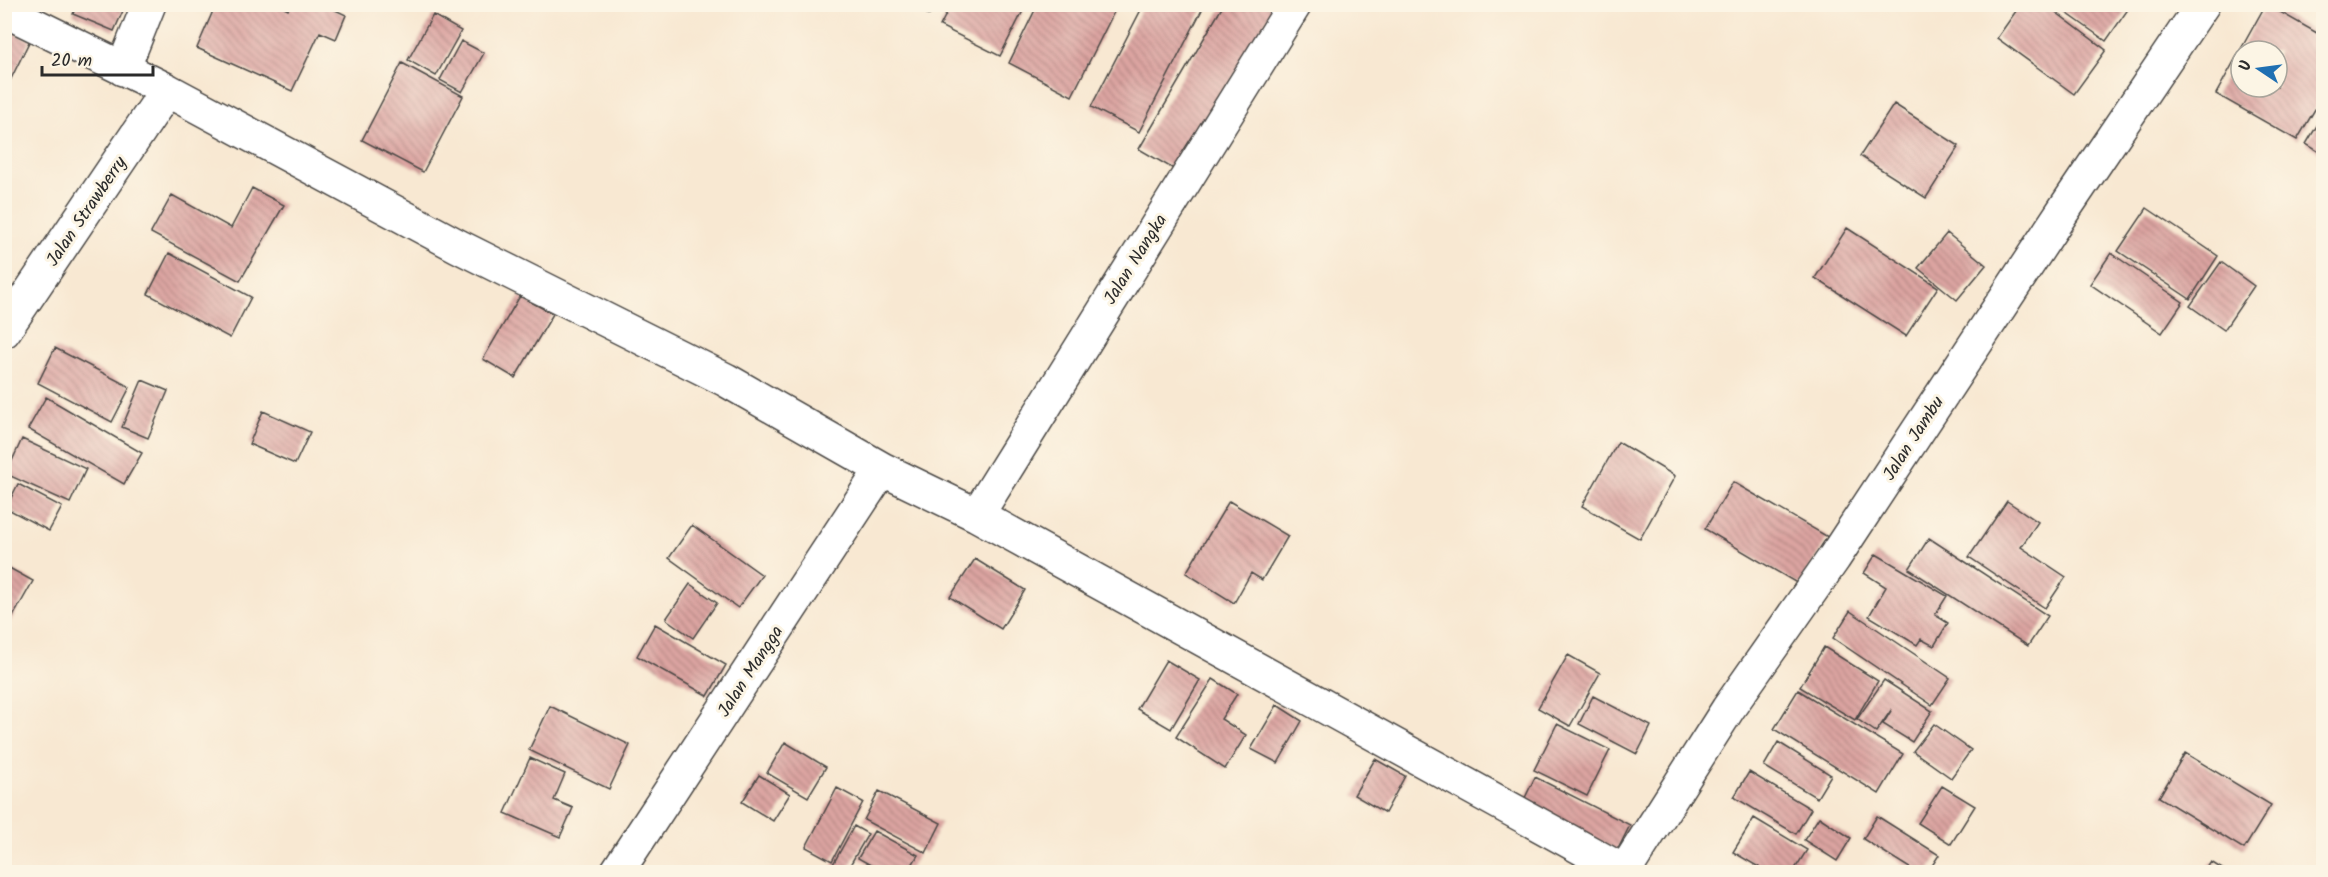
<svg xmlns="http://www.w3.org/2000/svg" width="2328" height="877" viewBox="0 0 2328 877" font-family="Kalam,sans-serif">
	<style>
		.building { fill: url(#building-back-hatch); fill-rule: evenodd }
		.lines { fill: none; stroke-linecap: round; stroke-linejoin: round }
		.street-casing { stroke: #4a4744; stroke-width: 36 }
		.street { stroke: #fff; stroke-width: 33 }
		.labels { text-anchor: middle; stroke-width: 6; stroke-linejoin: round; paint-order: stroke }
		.street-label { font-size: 18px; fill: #2b2b2b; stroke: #fcf5e5 }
	</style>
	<defs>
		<pattern id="building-back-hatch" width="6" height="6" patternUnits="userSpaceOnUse" patternTransform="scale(1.5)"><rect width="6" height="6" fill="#dca4a1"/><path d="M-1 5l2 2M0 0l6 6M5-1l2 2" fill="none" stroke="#b38683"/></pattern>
	</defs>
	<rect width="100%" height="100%" fill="#fcf5e5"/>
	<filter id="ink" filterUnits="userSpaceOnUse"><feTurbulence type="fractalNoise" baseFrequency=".0167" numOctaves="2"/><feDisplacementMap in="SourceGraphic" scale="12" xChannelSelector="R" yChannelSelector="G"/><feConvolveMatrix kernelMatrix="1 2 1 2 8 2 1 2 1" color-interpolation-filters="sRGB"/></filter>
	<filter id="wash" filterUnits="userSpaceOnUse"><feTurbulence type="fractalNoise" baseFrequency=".008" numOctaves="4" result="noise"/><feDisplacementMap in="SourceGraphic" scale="24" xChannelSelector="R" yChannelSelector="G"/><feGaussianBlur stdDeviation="1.35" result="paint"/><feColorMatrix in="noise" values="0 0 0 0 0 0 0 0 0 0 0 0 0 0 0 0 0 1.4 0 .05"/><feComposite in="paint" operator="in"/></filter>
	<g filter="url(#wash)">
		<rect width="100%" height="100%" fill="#f8e8d2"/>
		<g id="blocks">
			<path class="building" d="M77,4H126L114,31L73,14Z
				M216,4H276L288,10L290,4H323L346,15L336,39L320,32L292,91L197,48Z
				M909,4H935L929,15Z
				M1038,4H1118L1072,96L1009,63Z
				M1144,4H1205L1139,132L1091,107Z
				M1224,4L1275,6L1177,171L1139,149Z
				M2021,4H2045L2106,50L2074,94L1997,38Z
				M2054,4H2124L2129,8L2106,41Z
				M2266,4L2324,37V94L2297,140L2216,94ZM2241,51H2277V87H2241Z
				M951,5H1026L1000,56L940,26Z
				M433,15L461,31L436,76L408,60Z
				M4,28L30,40L4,93Z
				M461,41L484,53L462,92L440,80Z
				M402,63L463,96L423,172L362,140Z
				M1894,104L1959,146L1926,198L1860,156Z
				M2324,114V155L2306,144Z
				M252,188L284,205L240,281L151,233L172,195L231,228Z
				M2147,208L2218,256L2190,299L2118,251Z
				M1847,228L1938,287L1906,336L1815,278Z
				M1947,233L1986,265L1957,300L1918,268Z
				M169,253L251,297L230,338L148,294Z
				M2111,253L2183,302L2162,333L2090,284Z
				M2221,262L2254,286L2224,330L2190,306Z
				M520,296L553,314L515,378L483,359Z
				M55,348L130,387L112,422L38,383Z
				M142,380L168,391L148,438L122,427Z
				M46,397L142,453L124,484L28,429Z
				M263,411L310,432L295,464L249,444Z
				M22,439L86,469L70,503L6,474Z
				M1618,442L1675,476L1640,539L1582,506Z
				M1733,482L1828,537L1800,585L1705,529Z
				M18,484L62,507L49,531L6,508Z
				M1229,501L1288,536L1262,580L1251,573L1234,603L1186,573Z
				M2007,501L2038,522L2021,547L2066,577L2045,608L1969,557Z
				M692,525L762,575L738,608L669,558Z
				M1929,538L2048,616L2028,646L1909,569Z
				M1876,554L1947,596L1935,615L1948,623L1934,646L1921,639L1917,645L1869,616L1886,587L1864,573Z
				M975,559L1025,590L1001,629L950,597Z
				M4,565L33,581L10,622L4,619Z
				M690,584L717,603L693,638L666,619Z
				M1850,611L1950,678L1932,705L1833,638Z
				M655,624L726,665L708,696L637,656Z
				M1824,647L1878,681L1855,720L1800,687Z
				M1568,655L1600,673L1570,726L1538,708Z
				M1166,660L1200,680L1171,729L1137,709Z
				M1213,679L1237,694L1221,719L1246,735L1225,769L1176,737Z
				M1884,680L1932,711L1912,742L1883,724L1892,709L1876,732L1857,719Z
				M1798,690L1903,754L1879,794L1774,729Z
				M1593,696L1651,726L1637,754L1579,724Z
				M1277,705L1302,721L1278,763L1251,749Z
				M550,706L630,745L609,789L529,750Z
				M1557,724L1610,750L1587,796L1534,770Z
				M1934,724L1971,750L1951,778L1913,751Z
				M785,742L826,767L808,797L767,773Z
				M1778,742L1831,775L1817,798L1764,766Z
				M2185,753L2271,805L2244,849L2159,797Z
				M530,758L565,774L554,800L573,808L560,837L505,813Z
				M1375,759L1405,776L1385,813L1354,795Z
				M1749,772L1811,809L1796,834L1734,797Z
				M759,775L790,794L773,821L742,802Z
				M1535,777L1630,825L1617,851L1523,802Z
				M1942,786L1975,806L1951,844L1918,823Z
				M837,788L863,802L832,861L806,847Z
				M879,791L941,823L926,853L864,820Z
				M1877,816L1939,855L1928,872H1916L1863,839Z
				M1819,817L1851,838L1837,861L1804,840Z
				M1754,818L1807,850L1793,872H1767L1733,852Z
				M854,826L868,834L846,872H839L831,868Z
				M874,831L918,855L908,872H883L858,858Z
				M2211,862L2227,872H2204Z"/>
		</g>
	</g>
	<g filter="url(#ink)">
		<use href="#blocks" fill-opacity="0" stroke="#4a4744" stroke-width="1.5"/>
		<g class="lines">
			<defs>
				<path id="street" d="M4,10L167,90L458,246L726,380L882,469L977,515L1625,872
					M123,69L149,4
					M4,331L167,90
					M977,515L1295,4
					M617,872L882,469
					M1624,872L1728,709L1834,558L2063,211L2203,4"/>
			</defs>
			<use href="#street" class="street-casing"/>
			<use href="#street" class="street"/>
		</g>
	</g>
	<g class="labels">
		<g class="street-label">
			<text transform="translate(86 211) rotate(-56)" y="6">Jalan Strawberry</text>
			<text transform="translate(1135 259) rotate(-58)" y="6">Jalan Nangka</text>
			<text transform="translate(1913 438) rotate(-57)" y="6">Jalan Jambu</text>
			<text transform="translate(750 671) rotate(-57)" y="6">Jalan Mangga</text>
		</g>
	</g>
	<rect width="2328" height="877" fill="none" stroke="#fcf5e5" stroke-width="24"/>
	<g transform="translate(2259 69) rotate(283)"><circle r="28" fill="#fcf5e5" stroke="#a8a49b" stroke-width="1.5"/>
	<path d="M0-4.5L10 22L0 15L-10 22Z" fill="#1f6fb2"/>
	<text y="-9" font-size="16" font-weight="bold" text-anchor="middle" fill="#2b2b2b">U</text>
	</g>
	<path d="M42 66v9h111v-9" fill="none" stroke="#2b2b2b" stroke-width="3"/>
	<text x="51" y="66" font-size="18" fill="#2b2b2b" stroke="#fcf5e5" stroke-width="4.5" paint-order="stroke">20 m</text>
</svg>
